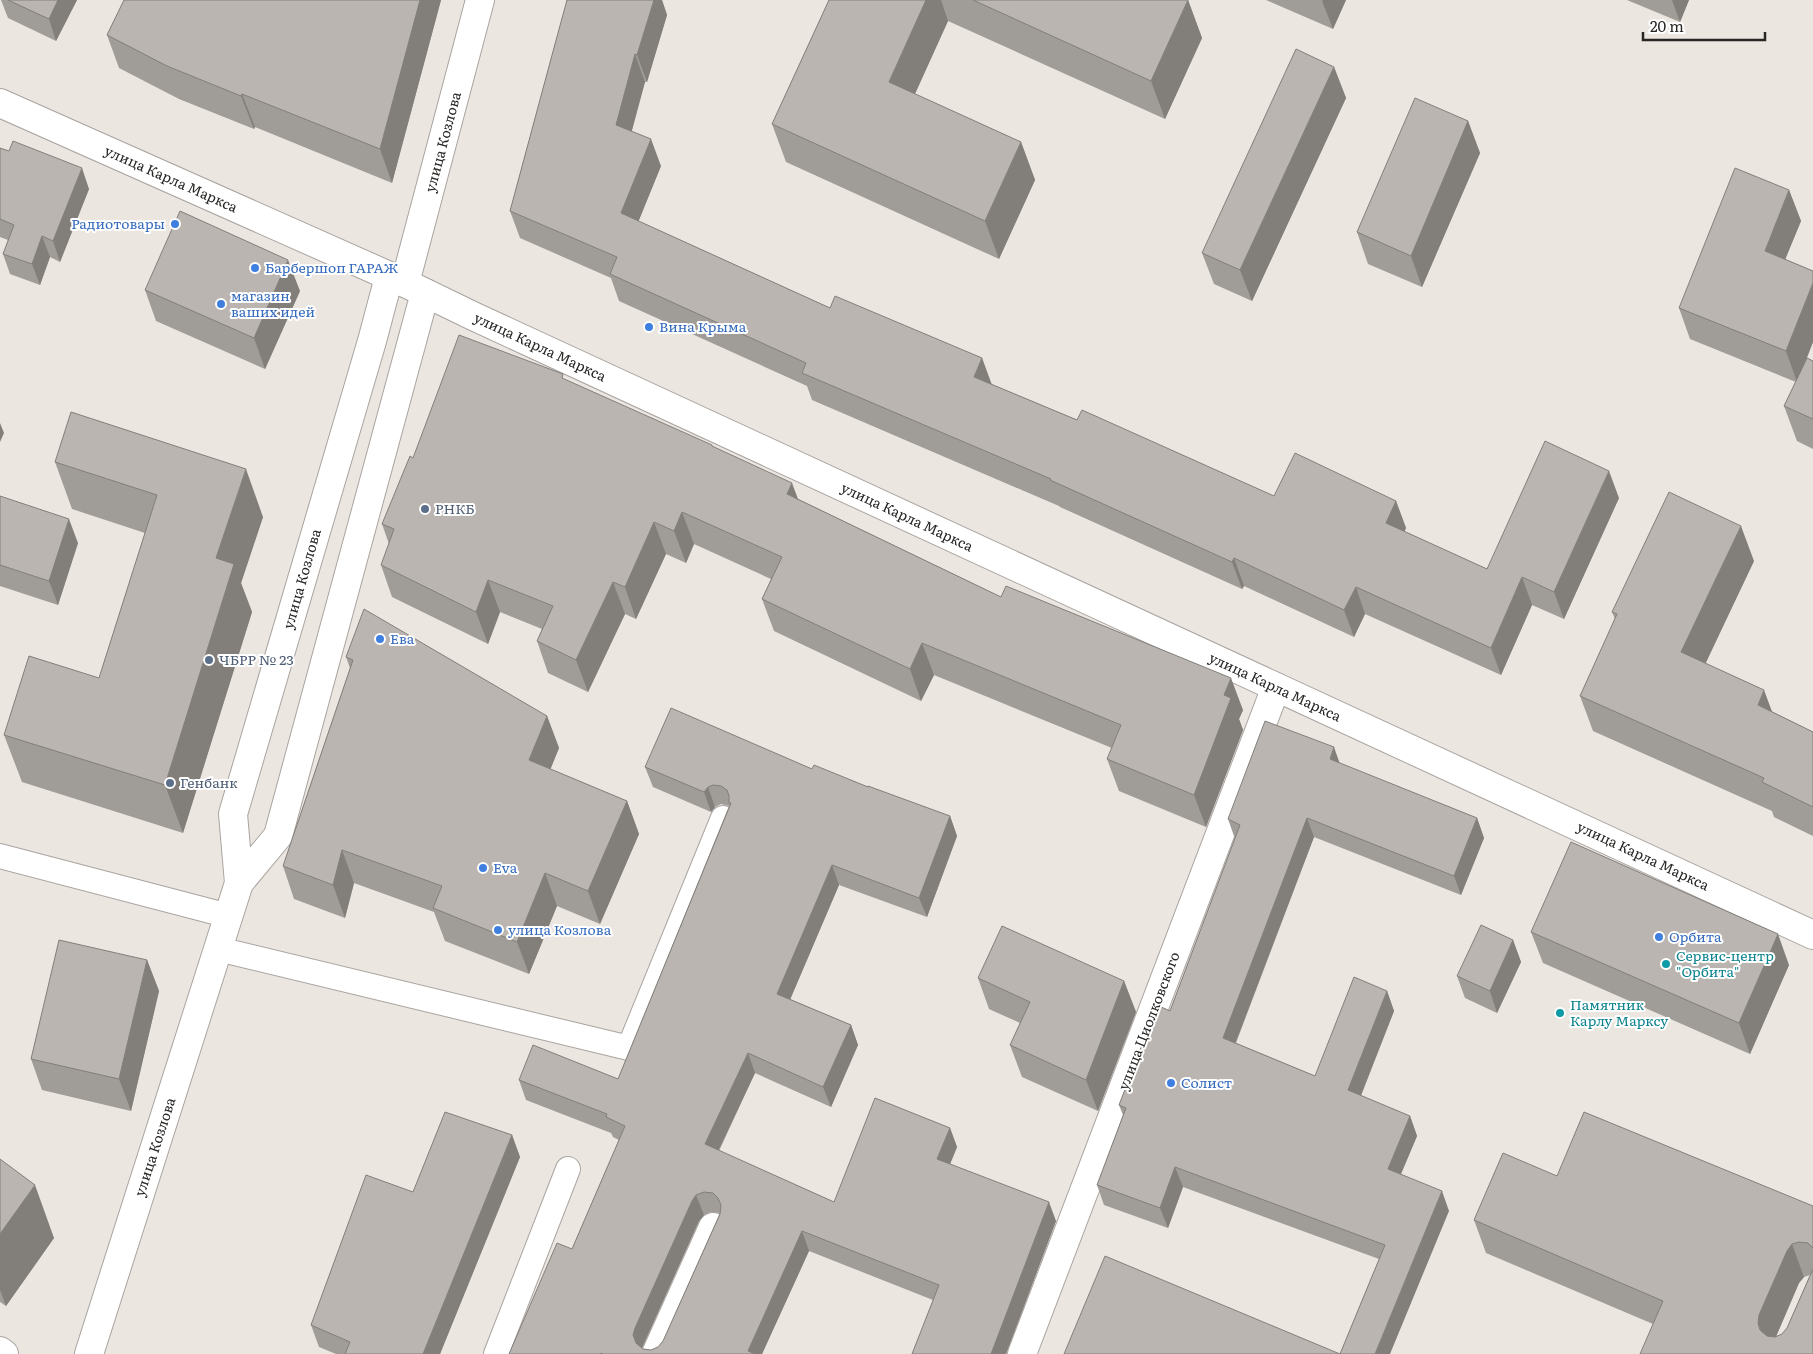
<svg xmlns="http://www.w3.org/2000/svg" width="1813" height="1354" viewBox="0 0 1813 1354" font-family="Literata,serif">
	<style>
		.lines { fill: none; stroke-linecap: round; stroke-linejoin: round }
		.service-casing { stroke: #aaa4a0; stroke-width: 26 }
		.minor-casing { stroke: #aaa4a0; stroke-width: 30 }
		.secondary-casing { stroke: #aaa4a0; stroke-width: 30 }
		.service { stroke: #fff; stroke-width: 24 }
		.minor { stroke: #fff; stroke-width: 28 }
		.secondary { stroke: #fff; stroke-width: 28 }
		.wall { fill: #a09c97; fill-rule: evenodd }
		.shaded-wall { fill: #827f7b }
		.building { fill: #bab5b0; stroke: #827f7b; fill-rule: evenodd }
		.shop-dot { fill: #3f7fe0; stroke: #fff; stroke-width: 2 }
		.service-dot { fill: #5c6f8a; stroke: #fff; stroke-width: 2 }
		.culture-dot { fill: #0f9aa8; stroke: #fff; stroke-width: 2 }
		.labels { text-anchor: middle; stroke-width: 4; stroke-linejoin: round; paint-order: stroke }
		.street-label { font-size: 14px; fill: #282624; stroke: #fff }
		.shop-label { font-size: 14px; fill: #366cbe; stroke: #fff; text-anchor: start }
		.service-label { font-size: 14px; fill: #4e5e75; stroke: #fff; text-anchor: start }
		.culture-label { font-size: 14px; fill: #0d838f; stroke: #fff; text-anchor: start }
	</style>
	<rect width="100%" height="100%" fill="#ece6e1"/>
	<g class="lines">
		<defs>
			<path id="service" d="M0,856L229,916
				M218,949L629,1048L723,818
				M496,1354L568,1169"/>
			<path id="minor" d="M405,283L480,0
				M239,883L233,814L372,341L389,277
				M0,1351L4,1354
				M89,1354L239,883L278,836L425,293
				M656,1354L713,1227
				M1022,1354L1276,687"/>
			<path id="secondary" d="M0,103L405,283L473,316L1813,935"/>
		</defs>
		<use href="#service" class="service-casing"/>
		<use href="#minor" class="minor-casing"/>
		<use href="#secondary" class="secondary-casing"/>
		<use href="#service" class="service"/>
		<use href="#minor" class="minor"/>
		<use href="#secondary" class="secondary"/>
	</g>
	<path class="wall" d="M1,0H77L56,41L8,18Z
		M124,0H441L392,183L255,127L254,129L179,99L119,68L107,35Z
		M567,0H662L667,15L647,82H645L631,131L661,166L638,221L830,308L982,358L991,384L1077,420L1274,496L1396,501L1406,528L1404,532L1487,569L1619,498L1564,619L1532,605L1501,675L1365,614L1354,637L1244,586L1242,589L1060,507L1059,506L812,400L807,386L619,301L611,278L520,238L510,211Z
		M829,0H1188L1202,38L1165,119L948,21L915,94L1021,142L1035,180L999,259L786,162L772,124Z
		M1266,0H1346L1333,29Z
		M1627,0H1689L1680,22Z
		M1334,67L1346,98L1252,301L1214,284L1202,253Z
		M1468,121L1480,153L1422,287L1368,264L1357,232Z
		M0,148L89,189L60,262L50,257L40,285L10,274L3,254L8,240L0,237Z
		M1789,190L1801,221L1785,259L1813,271V342L1807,358L1813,361V449L1797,441L1784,406L1796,382L1690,339L1679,308Z
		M145,290L300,291L265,369L156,321Z
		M565,380L713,447L798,499L1001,597L1243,710L1239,719L1243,730L1206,827L1119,791L1107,759L1112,748L934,675L921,701L774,631L762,599L771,579L694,544L686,563L666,554L636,619L625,614L588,692L548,673L537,641L542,629L500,612L488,644L392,597L381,565L389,544L382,524L413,458Z
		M55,462L263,517L241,583L252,612L183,833L22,782L4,735L99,678L145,533L72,509Z
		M0,496L78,543L58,605L0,586Z
		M1754,561L1705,663L1773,712L1813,732V836L1774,817L1772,811L1593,731L1580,696L1615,619L1612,612Z
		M346,657L547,716L559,748L550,769L627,801L639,834L600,924L557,906L529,974L445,941L434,912L354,883L345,918L294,899L283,866L350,668Z
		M1340,764L1477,818L1484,838L1461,895L1314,837L1236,1043L1315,1076L1387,991L1394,1011L1361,1096L1410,1116L1417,1136L1401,1174L1449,1211L1340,1354L1379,1259L1183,1187L1168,1228L1104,1205L1097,1185L1123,1115L1119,1105L1170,1011L1235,839L1228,819Z
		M645,767L812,769L868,787L950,816L957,836L927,917L839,885L790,999L851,1025L858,1045L831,1107L755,1073L719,1151L834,1202L950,1128L957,1147L950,1164L1056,1221L1006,1354H912L933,1300L809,1251L762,1354H509L572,1249L619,1140L613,1137L611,1133L526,1100L519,1080L618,1079L729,806L721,804L715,807L711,812L653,787ZM711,1212L720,1213L663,1341L658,1347L651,1350L643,1349L642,1348L699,1221L704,1215Z
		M1531,932L1789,965L1750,1054L1543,963Z
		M1513,940L1521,962L1497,1013L1465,998L1457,976Z
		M147,960L159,991L131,1111L42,1090L31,1059Z
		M978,978L1124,981L1136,1012L1098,1111L1022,1077L1010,1045L1020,1023L989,1009Z
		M512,1135L520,1157L440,1354H336L319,1347L311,1325L413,1192Z
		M0,1159L54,1238L6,1306L0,1302Z
		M1557,1176L1813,1206V1354L1653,1324L1486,1253L1474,1220ZM1810,1275L1787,1328L1782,1334L1776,1337L1799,1283L1804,1277Z"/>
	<path class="shaded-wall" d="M58,0H77L56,41L49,19Z
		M420,0H441L392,183L380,149Z
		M654,0H662L667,15L647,82L637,55Z
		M926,0H941L948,21L903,120L889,82Z
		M1188,0L1202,38L1165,119L1151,81Z
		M1323,0H1346L1333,29L1322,1Z
		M1672,0H1689L1680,22Z
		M635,54L645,82L626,153L616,125Z
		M1334,67L1346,98L1252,301L1240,270Z
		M242,94L255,127L254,129L241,96Z
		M1468,121L1480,153L1422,287L1411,256Z
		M651,139L661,166L631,240L621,213Z
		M1021,142L1035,180L999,259L985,221Z
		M82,168L89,189L60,262L53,241Z
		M1789,190L1801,221L1776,282L1765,251Z
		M42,236L50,257L40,285L32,264Z
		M288,260L300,291L265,369L254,338Z
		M1813,283V342L1797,382L1786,351Z
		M982,358L992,385L974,377Z
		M0,423L4,433L0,442Z
		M246,469L263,517L241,583L252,612L183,833L165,785L216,558Z
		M1609,471L1619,498L1564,619L1554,592Z
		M792,483L804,515L787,494Z
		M1396,501L1406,528L1395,551L1386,523Z
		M682,512L694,544L686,563L674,531Z
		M69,519L78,543L58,605L49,581Z
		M654,522L666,554L636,619L625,587Z
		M1741,526L1754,561L1694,688L1681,652Z
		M1234,558L1244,586L1242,589L1232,562Z
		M1522,577L1532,605L1501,675L1491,648Z
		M488,580L500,612L488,644L476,612Z
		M613,582L625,614L588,692L576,660Z
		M1356,587L1365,614L1354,637L1344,610Z
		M922,643L934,675L921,701L910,669Z
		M1231,678L1243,710L1239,719L1243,730L1206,827L1194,795L1224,695Z
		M1764,690L1777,725L1758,705Z
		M547,716L559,748L541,793L529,760Z
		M1334,747L1341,767L1330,759Z
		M708,787L715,807L711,812L704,792Z
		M627,801L639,834L600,924L588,891Z
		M950,816L957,836L927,917L919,898Z
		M1307,818L1314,837L1230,1057L1223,1038Z
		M1477,818L1484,838L1461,895L1454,876Z
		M342,850L354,883L345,918L333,885Z
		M832,865L839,885L784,1014L777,994Z
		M545,873L557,906L529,974L517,942Z
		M1778,934L1789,965L1750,1054L1739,1023Z
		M1513,940L1521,962L1497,1013L1490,991Z
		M147,960L159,991L131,1111L119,1079Z
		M1124,981L1136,1012L1098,1111L1086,1080Z
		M1387,991L1394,1011L1355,1110L1348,1090Z
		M851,1025L858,1045L831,1107L823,1087Z
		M748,1053L755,1073L712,1164L705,1144Z
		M1410,1116L1417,1136L1395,1188L1388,1169Z
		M950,1128L957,1147L944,1179L937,1159Z
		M512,1135L520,1157L440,1354H423Z
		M1175,1167L1183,1187L1168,1228L1160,1208Z
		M35,1185L54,1238L6,1306L0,1290V1234Z
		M1442,1191L1449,1211L1390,1354H1375Z
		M696,1195L704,1215L699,1221L642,1348L641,1354L633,1335L635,1328L692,1201Z
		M1049,1202L1056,1221L1006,1354H991Z
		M802,1231L809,1251L762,1354H749L748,1351Z
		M1792,1244L1804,1277L1799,1283L1771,1348L1770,1354L1758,1323L1759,1315L1787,1251Z"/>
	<path class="building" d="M8,0H58L49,19Z
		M124,0H420L380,149L242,94L241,96L167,66L107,35Z
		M567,0H654L637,55L635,54L616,125L651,139L621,213L830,308L835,296L982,358L974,377L1077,420L1082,410L1274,496L1295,453L1396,501L1386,523L1487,569L1545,441L1609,471L1554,592L1522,577L1491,648L1356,587L1344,610L1234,558L1232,562L1050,480L1051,479L802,373L806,363L610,274L617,257L510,211L555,44Z
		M829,0H926L889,82L1021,142L985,221L772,124Z
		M973,0H1188L1151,81Z
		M1296,49L1334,67L1240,270L1202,253Z
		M1415,98L1468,121L1411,256L1357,232Z
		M13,141L82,168L53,241L42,236L32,264L3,254L14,225L0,219V148L9,151Z
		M1735,168L1789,190L1765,251L1813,271V283L1786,351L1679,308Z
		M180,211L288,260L254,338L145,290Z
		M459,335L563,374L562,378L712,445V446L792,483L787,494L1001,597L1006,586L1231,678L1224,695L1231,698L1194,795L1107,759L1121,725L922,643L910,669L762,599L782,557L682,512L674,531L654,522L625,587L613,582L576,660L537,641L553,606L488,580L476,612L381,565L394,529L382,524L410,456L413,458Z
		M1807,358L1813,361V419L1784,406Z
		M71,412L246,469L216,558L234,564L165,785L4,735L29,656L99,678L157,495L55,462Z
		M1669,492L1741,526L1681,652L1764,690L1758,705L1813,732V807L1762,782L1764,778L1580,696L1617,614L1612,612Z
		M0,496L69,519L49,581L0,565Z
		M364,609L547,716L529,760L627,801L588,891L545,873L517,942L433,908L442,886L342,850L333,885L283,866L353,660L346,657Z
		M671,708L812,769L814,765L868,787V786L950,816L919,898L832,865L777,994L851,1025L823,1087L748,1053L705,1144L834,1202L875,1098L950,1128L937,1159L1049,1202L991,1354H912L939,1285L802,1231L748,1351L755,1354H603L601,1353V1354H509L557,1243L572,1249L625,1126L606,1117L607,1114L519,1080L533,1045L618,1079L731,803H729V796L727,790L721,786L713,785L708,787L704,792L645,767ZM704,1192L713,1193L718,1198L721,1205L720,1214L663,1341L658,1347L651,1350L643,1349L636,1343L633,1335L635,1328L692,1201L696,1195Z
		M1265,721L1334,747L1330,759L1477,818L1454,876L1307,818L1223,1038L1315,1076L1354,977L1387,991L1348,1090L1410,1116L1388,1169L1442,1191L1375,1354H1064L1105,1256L1340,1354L1385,1245L1175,1167L1160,1208L1097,1185L1126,1108L1119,1105L1157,1005L1170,1011L1240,825L1228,819Z
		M1571,842L1778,934L1739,1023L1531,932Z
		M1481,925L1513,940L1490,991L1457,976Z
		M1002,926L1124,981L1086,1080L1010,1045L1030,1002L978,978Z
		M59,940L147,960L119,1079L31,1059Z
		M445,1112L512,1135L423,1354H345L350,1342L311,1325L366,1175L413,1192Z
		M1584,1112L1813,1206V1248L1808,1243L1799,1242L1792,1244L1787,1251L1759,1315L1758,1323L1760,1330L1767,1336L1775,1337L1782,1334L1787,1328L1813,1269V1354H1640L1663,1301L1474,1220L1503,1153L1557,1176Z
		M0,1159L35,1185L0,1234Z"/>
	<g class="shop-dot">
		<circle cx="175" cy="224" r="5"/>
		<circle cx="255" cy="268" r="5"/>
		<circle cx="221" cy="304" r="5"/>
		<circle cx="649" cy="327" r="5"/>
		<circle cx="380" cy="639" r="5"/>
		<circle cx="483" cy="868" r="5"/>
		<circle cx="498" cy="930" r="5"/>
		<circle cx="1659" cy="937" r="5"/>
		<circle cx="1171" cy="1083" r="5"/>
	</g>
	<g class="service-dot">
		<circle cx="425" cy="509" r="5"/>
		<circle cx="209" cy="660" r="5"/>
		<circle cx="170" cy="783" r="5"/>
	</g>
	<g class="culture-dot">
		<circle cx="1666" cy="964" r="5"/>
		<circle cx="1560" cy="1013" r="5"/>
	</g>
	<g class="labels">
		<g class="street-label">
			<text transform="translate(443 142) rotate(-75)" y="5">улица Козлова</text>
			<text transform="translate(171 179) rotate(24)" y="5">улица Карла Маркса</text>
			<text transform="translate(540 347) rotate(25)" y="5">улица Карла Маркса</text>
			<text transform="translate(907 517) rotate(25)" y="5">улица Карла Маркса</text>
			<text transform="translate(302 579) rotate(-74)" y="5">улица Козлова</text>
			<text transform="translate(1275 687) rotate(25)" y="5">улица Карла Маркса</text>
			<text transform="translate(1643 856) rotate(25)" y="5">улица Карла Маркса</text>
			<text transform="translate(1149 1021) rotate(-69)" y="5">улица Циолковского</text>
			<text transform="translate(155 1147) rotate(-72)" y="5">улица Козлова</text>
		</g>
		<g class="shop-label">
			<text x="165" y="229" text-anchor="end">Радиотовары</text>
			<text x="265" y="273">Барбершоп ГАРАЖ</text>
			<text x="231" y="301">магазин<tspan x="231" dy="16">ваших идей</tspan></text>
			<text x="659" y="332">Вина Крыма</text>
			<text x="390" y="644">Ева</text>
			<text x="493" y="873">Eva</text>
			<text x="508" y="935">улица Козлова</text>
			<text x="1669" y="942">Орбита</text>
			<text x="1181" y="1088">Солист</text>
		</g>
		<g class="service-label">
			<text x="435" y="514">РНКБ</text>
			<text x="219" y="665">ЧБРР № 23</text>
			<text x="180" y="788">Генбанк</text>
		</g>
		<g class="culture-label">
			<text x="1676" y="961">Сервис-центр<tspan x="1676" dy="16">"Орбита"</tspan></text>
			<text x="1570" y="1010">Памятник<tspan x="1570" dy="16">Карлу Марксу</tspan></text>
		</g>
	</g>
	<path d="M1643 32v8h122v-8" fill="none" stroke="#282624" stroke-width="2.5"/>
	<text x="1650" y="32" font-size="15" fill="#282624" stroke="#ffffff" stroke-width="4" paint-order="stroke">20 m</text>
</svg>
